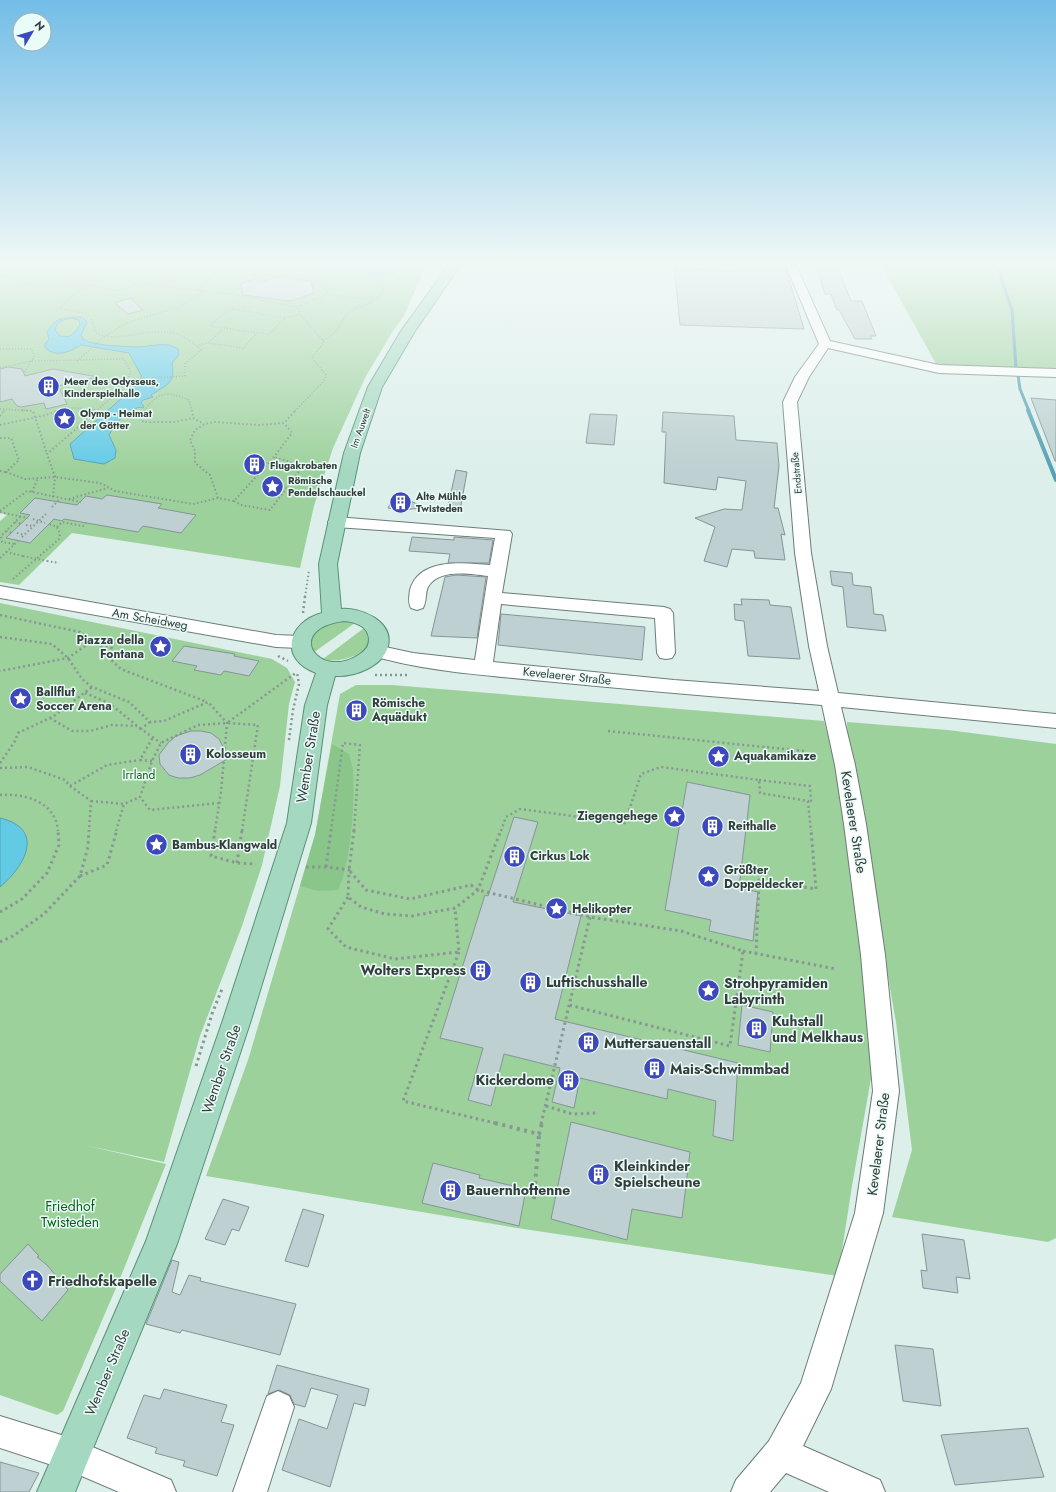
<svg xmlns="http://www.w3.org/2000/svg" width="1056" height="1492" viewBox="0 0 1056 1492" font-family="Jost,sans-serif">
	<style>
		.green { fill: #9dd19c }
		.forest { fill: #8ac58a }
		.water { fill: #63cae6; stroke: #55a0b3; fill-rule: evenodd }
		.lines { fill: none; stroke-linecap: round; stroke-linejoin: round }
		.stream-far1 { stroke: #55a0b3; stroke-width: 3 }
		.stream { stroke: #55a0b3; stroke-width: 4 }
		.building { fill: #bed0d1; stroke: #849596 }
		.minor-casing { stroke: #6c7c78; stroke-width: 2 }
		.major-casing { stroke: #579177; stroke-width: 2 }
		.path-far4 { stroke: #899693; stroke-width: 1.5; stroke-dasharray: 1 2; stroke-linecap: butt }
		.path-far3 { stroke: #899693; stroke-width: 2; stroke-dasharray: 1.5 2.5; stroke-linecap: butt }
		.path-far2 { stroke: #899693; stroke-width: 2.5; stroke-dasharray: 2 3; stroke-linecap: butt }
		.path-far1 { stroke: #899693; stroke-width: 3; stroke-dasharray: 2.5 3.5; stroke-linecap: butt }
		.path { stroke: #899693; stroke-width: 4; stroke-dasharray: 3 4.5; stroke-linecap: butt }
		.minor { fill: #fff; fill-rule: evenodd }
		.major { fill: #a5d8c1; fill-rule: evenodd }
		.path-bridge { stroke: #899693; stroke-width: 2; stroke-dasharray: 1.5 2.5; stroke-linecap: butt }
		.labels { text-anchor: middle; stroke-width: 3; stroke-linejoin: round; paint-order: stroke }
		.far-poi-label { font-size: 10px; font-weight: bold; fill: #353d3b; stroke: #eafcf8; text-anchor: start }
		.far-street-label { font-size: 10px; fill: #353d3b; stroke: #eafcf8 }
		.street-label { font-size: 12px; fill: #353d3b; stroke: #eafcf8 }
		.poi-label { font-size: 12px; font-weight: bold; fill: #353d3b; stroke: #eafcf8; text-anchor: start }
		.park-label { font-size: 12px; fill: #076116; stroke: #eafcf8 }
		.near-street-label { font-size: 14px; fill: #353d3b; stroke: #eafcf8 }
		.near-poi-label { font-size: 14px; font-weight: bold; fill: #353d3b; stroke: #eafcf8; text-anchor: start }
		.near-park-label { font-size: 14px; fill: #076116; stroke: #eafcf8 }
	</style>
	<rect width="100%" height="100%" fill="#ddefeb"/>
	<path class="green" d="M0,263H427L404,316L393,331L366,376L333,448L314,506L300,568L72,533L19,585L0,582V521L7,515L0,513Z
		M880,263H1056V373L939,369Z
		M0,603L272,659L287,668L295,682L289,704L280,786L262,865L242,926L200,1036L164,1162L84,1145L166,1164L119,1281L63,1411L57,1415L0,1395Z
		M340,621L355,623L313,653L310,648L312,635L324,625Z
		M364,628C385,650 341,665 323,659Z
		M356,685H392L824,721L832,751L865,951L873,1067L852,1186L838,1276L517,1228L206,1176L248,1060L315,835L340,694Z
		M847,722L948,730L1056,744V1238L1048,1242L892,1217L912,1150L896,1022L848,752Z"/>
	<path class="forest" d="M332,744L349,754C350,760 353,766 353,772C355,802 351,864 338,890L318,891L300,886L315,835Z"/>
	<path class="water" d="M318,263H354L368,266L395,263H398L400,267L395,272L378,275L365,273L352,268L322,269L319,266Z
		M74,317H81L87,322L81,335L83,339L89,342C103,346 121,346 136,347C151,347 167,340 179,350L178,356L172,363C176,384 166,385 151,395L153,397L143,400L141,403L144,406L143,408C131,404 114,425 109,435L116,450L115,458L104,464L74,459L70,444L141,381L142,377L129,353L81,345C70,352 54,359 44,346L49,339L47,332C57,318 58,319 74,317ZM71,318L79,320L80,325C74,333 71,339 60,336L55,330C56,322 63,320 71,318Z
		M0,818C46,829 25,866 0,887Z"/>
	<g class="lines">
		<path class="stream-far1" d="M996,263L1012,310L1016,368
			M1018,375L1020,389L1029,411"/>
		<path class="stream" d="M1028,410L1056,480"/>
	</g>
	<path class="building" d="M762,263H784L804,329L680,325L674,265L688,266L689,269L742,271V268H763Z
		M815,263H836L851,301H862L876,336H870L872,339H855L839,310H837L831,294H825Z
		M276,277L311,281L314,293L291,301L243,295L241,283L254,279L260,282Z
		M130,298L143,310L128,314L115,303Z
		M8,367L22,369L25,376L53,369L98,377L58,386L67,404L46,409L44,403L21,407L17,406L12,399L0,402V369Z
		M1031,398L1056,400V461H1055Z
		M663,412L734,416L736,440L777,443L779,466L774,508H778L785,535L781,534L785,560L755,558L754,551L732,549L727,567L704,561L715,527L695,518L724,509L742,510L746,481L718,477L716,490L664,483L666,432H662Z
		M590,414L617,415L614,445L586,443Z
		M456,470L467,472L460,511L447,510Z
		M395,494L426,508L398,510L388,508Z
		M107,495L162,504L158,508L196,515L181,533L143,526L138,532L64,519L62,521L54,519L30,543L6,538L30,515L20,513L35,498L77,505L86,496L102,499Z
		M412,537L454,540V537L493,540L489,563H448L450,554L409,551Z
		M830,571L852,573L853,585L871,587L874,614L883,615L886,631L847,627L843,587L832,585Z
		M456,575L486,577L477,638L431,636L445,577Z
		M741,599L769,600L770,605L791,607L800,659L748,656L744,621L735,620L734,604L742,605Z
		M501,614L645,627L642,660L498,645Z
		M184,646L235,654L234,656L259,661L249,676L224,671L221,675L194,670L197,666L172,661Z
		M191,731H201L211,733L219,739L229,758L200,775L190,778H178L169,775L160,764L159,755L168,743L176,736Z
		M687,782L750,795L739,888L758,892L753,941L709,931L711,920L665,910Z
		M514,817L538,822L513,902L581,916L555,1019L738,1063L733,1141L713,1136L716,1101L668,1089L667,1099L580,1078L574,1108L552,1102L560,1068L504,1054L491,1106L468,1100L483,1048L440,1038L485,895L488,896Z
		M742,1005L773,1012L770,1052L738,1045Z
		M571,1122L690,1152L682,1218L632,1209L627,1240L551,1219Z
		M433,1163L480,1175L479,1178L526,1189L519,1226L422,1203Z
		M223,1199L249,1207L239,1231L232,1229L225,1245L205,1239Z
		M303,1209L324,1215L308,1267L285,1261Z
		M922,1234L964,1240L970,1279L956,1277L958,1293L923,1288L921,1270L927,1271Z
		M28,1244L39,1256L37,1257L47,1265L68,1290L42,1321L0,1281V1274Z
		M172,1260L179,1262L172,1292L180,1295L189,1275L201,1278L200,1281L296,1304L280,1355L182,1330L180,1333L146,1324Z
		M895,1345L933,1349L941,1406L903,1401Z
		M277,1365L369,1389L365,1406L354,1403L330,1487L282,1470L299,1419L327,1429L338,1395L311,1388L305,1407L294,1404L290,1395L279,1390L268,1394Z
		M164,1389L227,1405L221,1422L234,1425L217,1476L183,1466L185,1461L155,1453L157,1448L127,1438L144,1395L160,1399Z
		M1028,1428L1044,1477L955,1485L941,1435Z
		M0,1462L39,1473L29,1492H0Z"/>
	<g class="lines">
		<defs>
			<path id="minor" d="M785,263H795L830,341L939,365L1056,369V377L939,373L828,348L809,377L797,402L811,553L827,646L838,693L1056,714V728L841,707L855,765L866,824L885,955L899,1091L883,1213L831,1389L803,1446L880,1480L885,1492H829L786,1473L770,1492H731L736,1480L769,1441L801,1383L855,1213L873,1091L861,955L844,824L835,765L822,705C729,698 636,690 544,681C486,675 426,672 370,655L367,651L370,647L376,645L413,653L475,660L488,576C471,574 439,568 428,587C425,593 427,601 423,608L417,610L411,608C408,603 409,596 410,590C419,557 465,563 490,565L495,538L336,527L330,525L328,522L330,519L336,517L510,531L512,534L502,593L664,607L670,609L673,613L675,653L672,658L666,659L660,658L657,653L655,618L501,604L493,662L674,680L819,691L809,646L795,553L783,402L795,377L819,344Z
				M0,586L276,635L300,636L306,638L309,642L306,646L300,648L276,647L0,598Z
				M278,1391L289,1396L294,1407L267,1492H233L267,1396Z
				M0,1416L71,1438L171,1480L176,1492H119L70,1471L0,1448Z"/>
			<path id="major" d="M450,263H462L415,331L382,387L360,453L337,564L341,609C360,607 394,621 388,646C383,667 354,677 335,676L327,705L311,823L251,1020L177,1244L75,1492H37L146,1241L223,1020L287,823L305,705L316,673C278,659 288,622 322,613L319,564L344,453L368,387L401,331ZM344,621C355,622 368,626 369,639C369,646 366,650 360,654C319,682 282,629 344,621Z"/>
		</defs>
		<use href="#minor" class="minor-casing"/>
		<use href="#major" class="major-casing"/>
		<path class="path-far4" d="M265,263L279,266H313
			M313,263V266C323,274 332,270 343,270C349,271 353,273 359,275C374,279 391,276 405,269L403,263
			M364,263H380
			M178,265L219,270
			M0,275C26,290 65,284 94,286C102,286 110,291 118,290C125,289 132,287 138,283
			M259,277L256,275L259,268L265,263
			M317,280L328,272
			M90,286L78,291L61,306V309L85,313L90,316L96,333L103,336L112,337C145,336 168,321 197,346L208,343
			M198,290L225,263
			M204,291L231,294L297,307L300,314L324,342L312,358L326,375L324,381L295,411
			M232,294L243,283L272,273L317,280L325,287L328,294L297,307
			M328,294L360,299L375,297
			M233,309L285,318L270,334L257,333L243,348L208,343L224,328L210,326L225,313Z
			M285,318L300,314
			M224,328L257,333
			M323,340C344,332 336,323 350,312C361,305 382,302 384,287L379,277
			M0,349H32L34,357L24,373
			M77,361L105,336L123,325L138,319L178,308L204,291L138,283L125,263
			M0,368L31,361L124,359L131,372C122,390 111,398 96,411
			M128,379L185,376V364L201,350L197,346
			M0,409L33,411
			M4,411L5,410
			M57,411C71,406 81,408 96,411
			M144,411C158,391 168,391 189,400L192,411"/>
		<path class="path-far3" d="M22,410L33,411L47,454
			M93,410L96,411
			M145,410L141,416L143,422H175L193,418
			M192,410L193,418
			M0,416L5,410
			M193,418L204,424
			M0,425L46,415L59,410
			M0,438H11L19,460L6,472L25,479L55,477L100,483L115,491L193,504L218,498L234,501L274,457L292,433L284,423
			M0,471L6,472
			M32,492L38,478
			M53,497L55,477L47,454L98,410
			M218,498L210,475L195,463V451L190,440L195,430L205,424L214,422L259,425L284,423L296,410
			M69,499L108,488
			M234,501L241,505L270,510L303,466L274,457
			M52,507L60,499
			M0,511L27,491L81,502
			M0,512L28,518
			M33,519L45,523
			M15,522L22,524
			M26,525L33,526
			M57,527L62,522L83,526L86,523
			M6,531L12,533
			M17,533L24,535
			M22,537L46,514
			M14,544L2,542L1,536L21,516
			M6,552L23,556
			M0,558L18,541
			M47,561L59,563
			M13,579L59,539L60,534L57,527L49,524
			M305,597L309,570"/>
		<path class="path-far2" d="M303,613L305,596
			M0,615L80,632L92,641L68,658L0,671
			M0,637L52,644L68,658L82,679L92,687L129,702L150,722L164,721L208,702L227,723L221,792L215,831
			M92,641L102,647L112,648L110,659L121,669L207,702
			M278,656L288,661
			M375,675H410
			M85,693L109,703L141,729
			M50,718L72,731H90L112,725L137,726
			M150,722L141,729L161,743
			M608,731L804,751L805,754
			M289,740L293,710L299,684L297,672
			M152,761L140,760L153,737
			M0,763L15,741L18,733L54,716L92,687
			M0,768L28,767L65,780L70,786L91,801L89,831
			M759,780L810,786L811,801H808
			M70,786L107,765L140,760
			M0,795C25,793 56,802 58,831
			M91,801L124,804L140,797
			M219,803L150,810L140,797L152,761L161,743L198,725L227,723
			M116,831L124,804
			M242,831L258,725L227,723L297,672
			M331,831L343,743L360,745L354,831
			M501,831L506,817L520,809L625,823L641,774L661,767L759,780L760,793L808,801L811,831"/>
		<path class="path-far1" d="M215,830L211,856L237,863L256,864
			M354,830L349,870L366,890L410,899L471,885L478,890L590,917L681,931L743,951L730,1046L569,1005
			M237,863L242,830
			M306,867H326L349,870L348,897L361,907L385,914L412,916L455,908L478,890L501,830
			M326,867L331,830
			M80,876L107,865L117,830
			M348,897L328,929L346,947L395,959L459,952L455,908
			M0,912L22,899L47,873L59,845L58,830
			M0,942L13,936L44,914L80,876L88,847L89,830
			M743,951L836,969
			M459,952L403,1101L499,1124
			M756,954L759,880L816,889L811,830
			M196,1066L212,1014L222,989
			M546,1106L572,1114L596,1113
			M541,1124L590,917"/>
		<path class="path" d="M495,1123L539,1134L542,1123
			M534,1199L539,1134"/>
		<use href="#minor" class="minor"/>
		<use href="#major" class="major"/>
		<path class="path-bridge" d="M23,556L47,561"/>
	</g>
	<linearGradient id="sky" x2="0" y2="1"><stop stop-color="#73bde7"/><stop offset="0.56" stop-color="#f0f8f6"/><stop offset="1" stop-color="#f0f8f6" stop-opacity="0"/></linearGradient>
	<rect width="1056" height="471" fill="url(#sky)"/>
	<defs>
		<symbol id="building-disc" viewBox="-11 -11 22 22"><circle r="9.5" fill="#3d48bc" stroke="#eafcf8"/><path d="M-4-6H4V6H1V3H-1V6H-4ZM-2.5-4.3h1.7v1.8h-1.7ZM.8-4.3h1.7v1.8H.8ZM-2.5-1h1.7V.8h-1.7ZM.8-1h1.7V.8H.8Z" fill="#fff"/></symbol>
		<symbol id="sight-disc" viewBox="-11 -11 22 22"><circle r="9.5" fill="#3d48bc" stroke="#eafcf8"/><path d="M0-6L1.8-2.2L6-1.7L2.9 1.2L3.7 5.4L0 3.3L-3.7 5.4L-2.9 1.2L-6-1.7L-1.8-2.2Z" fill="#fff"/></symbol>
		<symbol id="church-disc" viewBox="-11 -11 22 22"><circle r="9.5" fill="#3d48bc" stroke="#eafcf8"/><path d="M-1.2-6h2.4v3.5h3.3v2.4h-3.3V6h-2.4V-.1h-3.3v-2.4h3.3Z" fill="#fff"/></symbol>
	</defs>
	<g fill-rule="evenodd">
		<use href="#building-disc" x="36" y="374" width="25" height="25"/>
		<use href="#sight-disc" x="52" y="406" width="25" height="25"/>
		<use href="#building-disc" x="242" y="452" width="25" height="25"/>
		<use href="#sight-disc" x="260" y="474" width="25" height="25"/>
		<use href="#building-disc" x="388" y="490" width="25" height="25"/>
		<use href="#sight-disc" x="148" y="634" width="25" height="25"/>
		<use href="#sight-disc" x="8" y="686" width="25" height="25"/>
		<use href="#building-disc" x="344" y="698" width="25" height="25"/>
		<use href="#building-disc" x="178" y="742" width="25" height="25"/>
		<use href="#sight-disc" x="706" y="744" width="25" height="25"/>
		<use href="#sight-disc" x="662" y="804" width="25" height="25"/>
		<use href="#building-disc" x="700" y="814" width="25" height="25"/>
		<use href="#sight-disc" x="144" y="832" width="25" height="25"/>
		<use href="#building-disc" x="502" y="844" width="25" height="25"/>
		<use href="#sight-disc" x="696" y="864" width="25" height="25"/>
		<use href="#sight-disc" x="544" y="896" width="25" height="25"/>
		<use href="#building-disc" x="468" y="958" width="25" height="25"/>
		<use href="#building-disc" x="518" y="970" width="25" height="25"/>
		<use href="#sight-disc" x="696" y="978" width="25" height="25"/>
		<use href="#building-disc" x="744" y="1016" width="25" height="25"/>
		<use href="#building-disc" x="576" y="1030" width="25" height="25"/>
		<use href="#building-disc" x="642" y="1056" width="25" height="25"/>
		<use href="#building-disc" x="556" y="1068" width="25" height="25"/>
		<use href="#building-disc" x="586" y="1162" width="25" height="25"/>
		<use href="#building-disc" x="438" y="1178" width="25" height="25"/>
		<use href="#church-disc" x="20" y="1268" width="25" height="25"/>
	</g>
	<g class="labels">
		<g class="far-poi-label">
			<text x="64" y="385">Meer des Odysseus,<tspan x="64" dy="12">Kinderspielhalle</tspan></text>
			<text x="80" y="417">Olymp - Heimat<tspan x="80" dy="12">der Götter</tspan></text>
			<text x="270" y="469">Flugakrobaten</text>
			<text x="288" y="484">Römische<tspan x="288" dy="12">Pendelschauckel</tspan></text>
			<text x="416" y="500">Alte Mühle<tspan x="416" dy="12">Twisteden</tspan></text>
		</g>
		<g class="far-street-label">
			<text transform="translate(360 428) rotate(-70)" y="4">Im Auwelt</text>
			<text transform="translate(796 473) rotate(-95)" y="4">Endstraße</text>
		</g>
		<g class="street-label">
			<text transform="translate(150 619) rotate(10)" y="4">Am Scheidweg</text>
			<text transform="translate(567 676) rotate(6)" y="4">Kevelaerer Straße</text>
		</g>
		<g class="poi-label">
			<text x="144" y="644" text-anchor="end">Piazza della<tspan x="144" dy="14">Fontana</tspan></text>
			<text x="36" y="696">Ballflut<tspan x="36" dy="14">Soccer Arena</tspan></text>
			<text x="372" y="707">Römische<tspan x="372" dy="14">Aquädukt</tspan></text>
			<text x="206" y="758">Kolosseum</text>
			<text x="734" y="760">Aquakamikaze</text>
			<text x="658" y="820" text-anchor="end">Ziegengehege</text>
			<text x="728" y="830">Reithalle</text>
			<text x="172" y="849">Bambus-Klangwald</text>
			<text x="530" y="860">Cirkus Lok</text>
			<text x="724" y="874">Größter<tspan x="724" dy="14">Doppeldecker</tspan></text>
			<text x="572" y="913">Helikopter</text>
		</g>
		<g class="park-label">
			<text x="139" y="779">Irrland</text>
		</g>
		<g class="near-street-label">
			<text transform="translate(308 757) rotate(-81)" y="5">Wember Straße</text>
			<text transform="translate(854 822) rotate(81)" y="5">Kevelaerer Straße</text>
			<text transform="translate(221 1069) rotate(-71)" y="5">Wember Straße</text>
			<text transform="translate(878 1144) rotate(-83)" y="5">Kevelaerer Straße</text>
			<text transform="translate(107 1372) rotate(-67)" y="5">Wember Straße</text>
		</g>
		<g class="near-poi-label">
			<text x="466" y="975" text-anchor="end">Wolters Express</text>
			<text x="546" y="987">Luftischusshalle</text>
			<text x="724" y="988">Strohpyramiden<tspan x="724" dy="16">Labyrinth</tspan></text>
			<text x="772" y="1026">Kuhstall<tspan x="772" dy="16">und Melkhaus</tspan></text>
			<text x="604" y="1048">Muttersauenstall</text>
			<text x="670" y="1074">Mais-Schwimmbad</text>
			<text x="554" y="1085" text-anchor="end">Kickerdome</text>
			<text x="614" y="1171">Kleinkinder<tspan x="614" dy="16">Spielscheune</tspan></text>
			<text x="466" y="1195">Bauernhoftenne</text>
			<text x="48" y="1286">Friedhofskapelle</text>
		</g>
		<g class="near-park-label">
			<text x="70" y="1211">Friedhof<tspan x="70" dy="16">Twisteden</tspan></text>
		</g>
	</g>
	<g transform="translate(32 32) rotate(52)"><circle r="19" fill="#eafcf8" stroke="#a2b0ac"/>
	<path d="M0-3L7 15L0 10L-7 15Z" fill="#3d48bc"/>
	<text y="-6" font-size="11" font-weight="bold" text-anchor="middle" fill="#353d3b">N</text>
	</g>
</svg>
